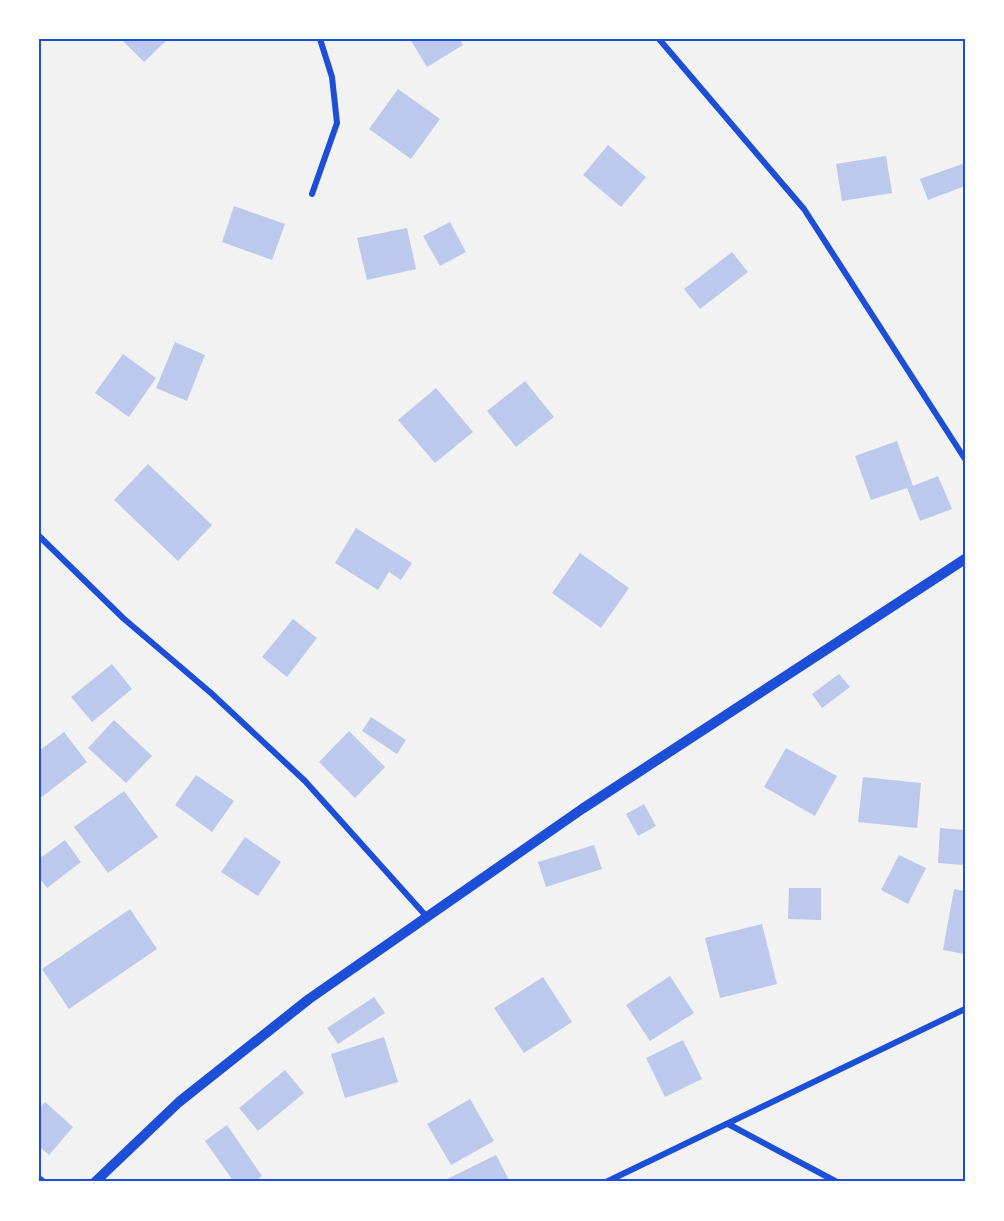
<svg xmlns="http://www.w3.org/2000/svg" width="1004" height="1221" viewBox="0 0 1004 1221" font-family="'Nunito Sans',sans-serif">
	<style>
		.building { fill: #bdc9ec }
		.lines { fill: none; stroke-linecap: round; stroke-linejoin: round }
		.minor { stroke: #1d4ed8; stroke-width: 6 }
		.tertiary { stroke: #1d4ed8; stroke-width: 10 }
		.neatline { fill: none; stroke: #1d4ed8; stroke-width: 2 }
	</style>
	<rect width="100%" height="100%" fill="#f2f2f2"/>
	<path class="building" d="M121,39H168L144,62Z
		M410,39H460L463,45L427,67Z
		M398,89L440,119L411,159L369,129Z
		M608,145L646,177L621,207L583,175Z
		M886,156L892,193L842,201L836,164Z
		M965,163V186L928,200L920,179Z
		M234,206L285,224L272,260L222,242Z
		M450,222L466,252L440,266L423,236Z
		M407,228L416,269L367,280L357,238Z
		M732,252L748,272L700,309L684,289Z
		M175,342L205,355L187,401L156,388Z
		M123,354L156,378L129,417L95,393Z
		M525,381L554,417L516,447L487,411Z
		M436,388L473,432L435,463L398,420Z
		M897,441L913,486L938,476L952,509L920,521L907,488L871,500L855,456Z
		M148,464L212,525L178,561L114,500Z
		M356,528L412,563L401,580L389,572L378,590L335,563Z
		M580,553L629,588L601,628L552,593Z
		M293,619L317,638L287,677L262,657Z
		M112,664L132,689L92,722L71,697Z
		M839,674L850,687L822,708L812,694Z
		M371,717L406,740L397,754L362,731Z
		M114,720L152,756L126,783L88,748Z
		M349,731L385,767L355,798L319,762Z
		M64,732L87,762L39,799V751Z
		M786,748L837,776L815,816L764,787Z
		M196,775L234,801L212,832L175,805Z
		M863,777L921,783L917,828L858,822Z
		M124,791L158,837L108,873L74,827Z
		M644,804L656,826L638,836L626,814Z
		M940,828L965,830V865L938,863Z
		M245,837L281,862L258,896L221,872Z
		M65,840L81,862L47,888L39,877V859Z
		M594,845L602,869L546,887L538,862Z
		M899,855L926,868L908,904L881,890Z
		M789,888H821V920L788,919Z
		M954,889L965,891V954L943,950Z
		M130,909L157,949L69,1009L42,969Z
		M762,924L777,984L720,998L705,938Z
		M670,976L694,1013L650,1041L626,1005Z
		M543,977L572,1022L524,1053L494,1008Z
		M374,997L385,1013L338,1044L327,1028Z
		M384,1037L398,1082L345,1098L331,1054Z
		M683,1040L702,1079L665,1097L646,1058Z
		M285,1070L304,1093L258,1131L239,1108Z
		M470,1099L494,1141L451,1165L427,1124Z
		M45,1102L73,1127L49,1155L39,1146V1109Z
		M227,1125L262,1176L254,1182H234L205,1141Z
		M496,1155L510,1182H446L445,1180Z"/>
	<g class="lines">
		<path class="minor" d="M659,39L804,209L965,459
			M312,194L337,123L332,77L320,39
			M39,536L123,618L211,693L305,781L427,917
			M728,1124L837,1182
			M39,1178L44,1182
			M606,1182L965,1009"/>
		<path class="tertiary" d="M95,1182L179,1102L309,999L582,809L965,559"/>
	</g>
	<rect width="1004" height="1221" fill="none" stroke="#ffffff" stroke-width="81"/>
	<rect x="40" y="40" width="924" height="1140" class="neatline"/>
</svg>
